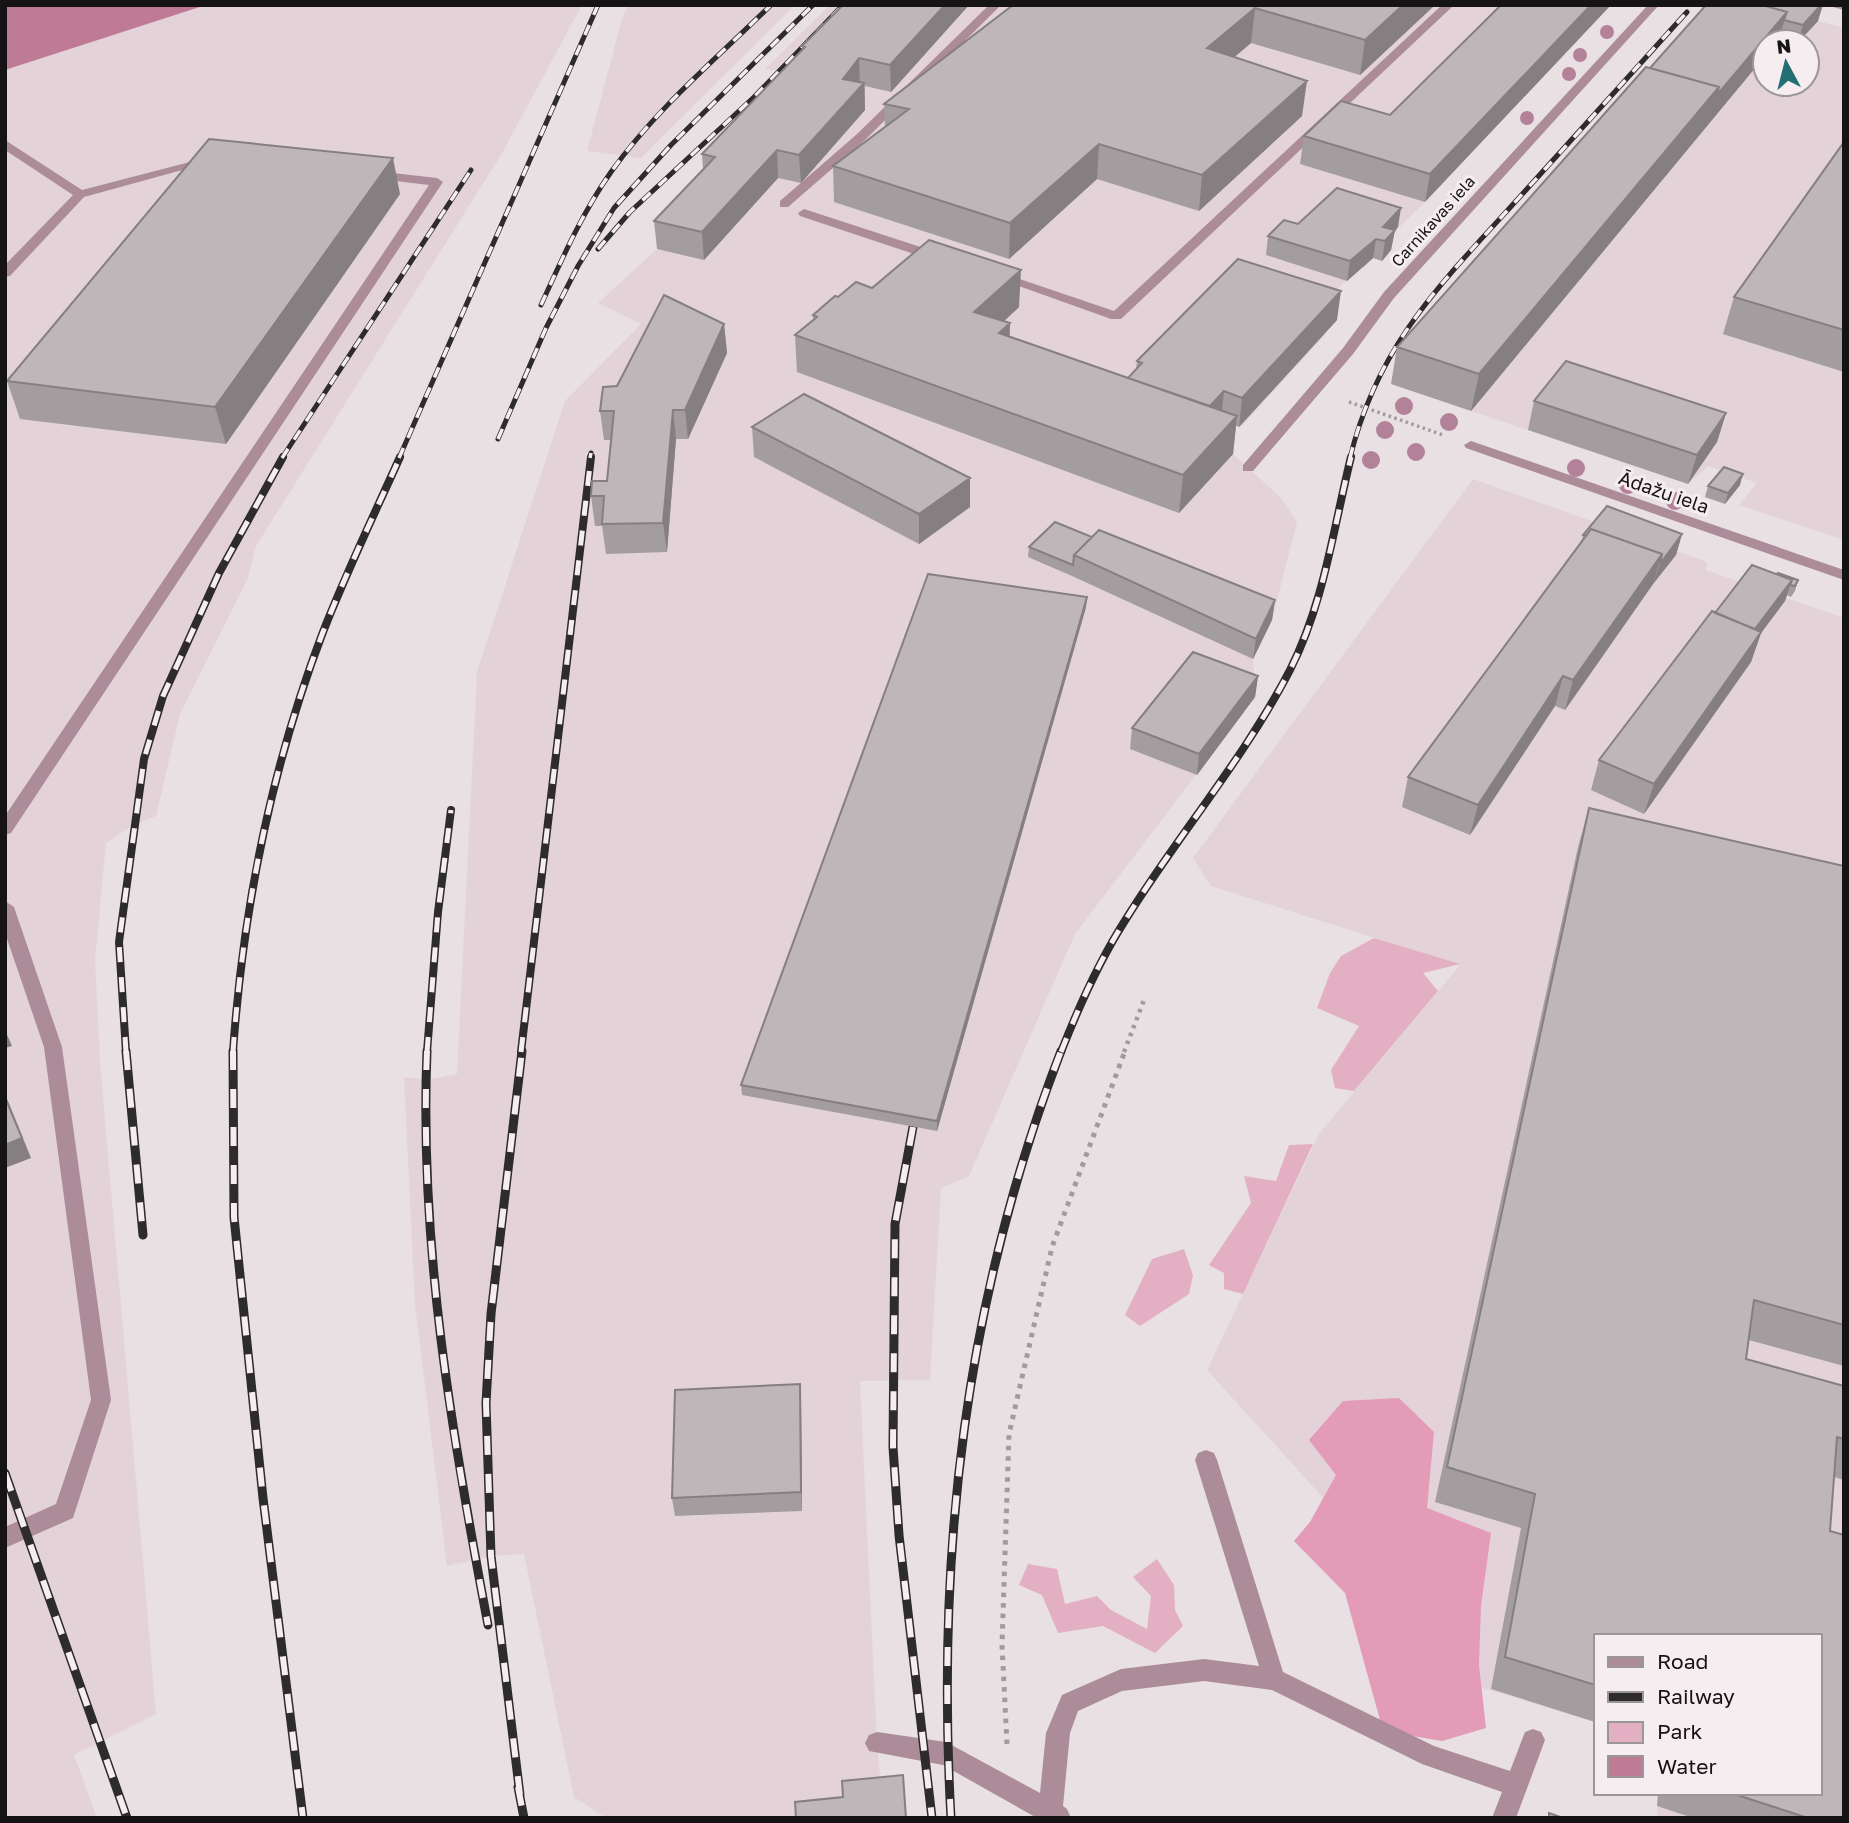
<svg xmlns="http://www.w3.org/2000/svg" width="1849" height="1823" viewBox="0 0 1849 1823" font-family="'Golos Text',sans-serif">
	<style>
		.built { fill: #e3d3d8 }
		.green { fill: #e3b0c3 }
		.forest { fill: #e39bb7 }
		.water { fill: #bf7a96 }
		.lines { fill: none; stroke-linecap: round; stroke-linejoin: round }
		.path-far2 { stroke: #a19b9c; stroke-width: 3.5; stroke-dasharray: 2.5 3.5; stroke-linecap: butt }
		.path-far1 { stroke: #a19b9c; stroke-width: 4.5; stroke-dasharray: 3.5 5; stroke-linecap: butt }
		.path { stroke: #a19b9c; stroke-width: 5; stroke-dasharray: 4.5 6; stroke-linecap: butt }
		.minor { fill: #ac8c98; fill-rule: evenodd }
		.rail-far2-casing { stroke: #2e2b2c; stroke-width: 5 }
		.rail-far1-casing { stroke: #2e2b2c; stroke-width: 8 }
		.rail-casing { stroke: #2e2b2c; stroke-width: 9 }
		.rail-far2 { stroke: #f5edf0; stroke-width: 3.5; stroke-dasharray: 11; stroke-linecap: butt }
		.rail-far1 { stroke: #f5edf0; stroke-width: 5; stroke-dasharray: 15; stroke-linecap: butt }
		.rail { stroke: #f5edf0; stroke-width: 6; stroke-dasharray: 19; stroke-linecap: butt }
		.tree { fill: #b48298 }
		.wall { fill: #a39d9f }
		.shaded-wall { fill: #857f82 }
		.building { fill: #beb6b9; stroke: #857f82; stroke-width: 2 }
		.labels { text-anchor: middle; stroke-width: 6; stroke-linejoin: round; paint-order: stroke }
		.far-street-label { font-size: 16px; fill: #151314; stroke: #f5edf0 }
		.street-label { font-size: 19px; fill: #151314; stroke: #f5edf0 }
	</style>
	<rect width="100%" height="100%" fill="#e8e0e2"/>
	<path class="built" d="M206,5H582L501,155L256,546L248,578L180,714L156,816L133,825L106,843L95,960L100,1061L156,1714L74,1755L97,1818H5V70Z
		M628,5H795L641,158L587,151L622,19Z
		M830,5H1611L1425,202L1380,246L1391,250L1382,261L1373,258L1364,268L1361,267L1314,311L1324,336L1241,427L1221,420L1201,443L1233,454L1281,498L1297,522L1272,620L1253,659L1255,697L1075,934L969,1176L941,1188L930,1380L860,1381L877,1743L884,1818H606L574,1797L524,1554L491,1556L447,1566L415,1304L404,1077L426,1080L457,1074L477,672L565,401L641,324L598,303L657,249L803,74L765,69Z
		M1818,21L1844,28V540L1739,505L1757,483L1708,466L1688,484L1471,411L1765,56V84H1807V42H1799Z
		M1473,479L1707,562L1706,570L1844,618V1818H1657L1658,1793H1819V1636H1595V1722L1387,1659L1337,1513L1207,1370L1319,1134L1460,965L1211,886L1193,858Z"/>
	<path class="green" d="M1374,938L1460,964L1423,973L1438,991L1354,1091L1335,1088L1331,1070L1359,1026L1317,1008L1330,973L1341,956Z
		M1313,1144L1243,1294L1224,1289V1273L1209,1265L1251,1203L1244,1176L1276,1181L1289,1145Z
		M1184,1249L1193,1275L1189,1294L1140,1326L1125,1315L1152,1259Z
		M1157,1559L1174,1585L1175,1610L1183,1626L1155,1653L1103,1626L1058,1633L1042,1595L1019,1585L1028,1564L1057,1569L1065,1604L1097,1596L1111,1610L1147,1629L1151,1596L1133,1577Z"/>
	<path class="forest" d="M1399,1398L1434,1432L1427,1508L1491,1533L1481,1606L1479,1665L1486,1728L1442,1741L1383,1731L1345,1593L1294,1541L1310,1522L1336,1475L1309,1440L1343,1401Z"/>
	<path class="water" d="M5,5H206L5,70Z"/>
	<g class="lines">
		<path class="path-far2" d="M1349,402L1443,435"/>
		<path class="path-far1" d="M1124,1052L1144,1000"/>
		<path class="path" d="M1007,1744L1002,1645L1009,1434L1052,1247L1125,1051"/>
		<path class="minor" d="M989,5H1001L864,141L788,207H780V201L856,135Z
			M1442,5H1454L1121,319H1111L991,276L992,273H1002L1114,311Z
			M1648,5H1659L1394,298L1353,354L1253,471H1243V465L1343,348L1384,292Z
			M1832,5H1844V10L1833,7Z
			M5,140L82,190L209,157L215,161L84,197L10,276L5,277V265L73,195L5,150Z
			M375,171L437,178L443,182L11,833L5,835V816L429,185L371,178V172Z
			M804,209L942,254L943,257L942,260H932L800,216L798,213Z
			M1471,441L1844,570V580L1466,448L1464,445Z
			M5,901L14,907L62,1047L111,1400L73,1518L5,1548V1527L56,1504L91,1400L44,1047L5,933Z
			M1206,1450L1214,1453L1217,1460L1283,1672L1434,1746L1510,1771L1525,1732L1533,1729L1541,1732L1545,1740L1516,1818H1492L1502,1792L1422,1764L1272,1690L1204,1681L1122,1691L1078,1711L1070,1733L1063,1806L1067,1809L1071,1818H1037L943,1765L869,1751L865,1743L869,1735L877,1732L946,1742L1040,1793L1046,1733L1062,1695L1121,1669L1204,1659L1259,1666L1195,1460L1198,1453Z"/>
		<defs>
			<path id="rail-far2" d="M598,249L630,212L754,97L843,5
				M541,305C562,259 582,213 611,172C656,109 716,59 771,5
				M498,439L546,328L578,266L614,208L671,145L813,5
				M282,458L471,170
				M399,458L598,5
				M590,458L591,453
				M1350,458C1379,339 1447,278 1526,190C1580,131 1633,71 1687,12"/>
			<path id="rail-far1" d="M126,1052L119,942L144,759L163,696L219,573L283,457
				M233,1052C243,908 271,768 323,632C346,573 374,515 400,457
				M427,1052L438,912L451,810
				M521,1052L591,457
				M1061,1052C1079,1006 1099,961 1126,919C1178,835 1244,759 1290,670C1324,603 1333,530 1351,457"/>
			<path id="rail" d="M126,1051L143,1235
				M233,1051L234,1217L263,1498L303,1818
				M427,1051C419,1245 452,1435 488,1625
				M913,1127L895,1224L893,1447L899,1535L932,1818
				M5,1473L127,1818
				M518,1787L524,1818
				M520,1795L491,1556L486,1403L491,1314L522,1051
				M951,1818C936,1552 965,1300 1061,1051"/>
		</defs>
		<use href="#rail-far2" class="rail-far2-casing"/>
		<use href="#rail-far1" class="rail-far1-casing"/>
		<use href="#rail" class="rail-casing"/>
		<use href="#rail-far2" class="rail-far2"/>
		<use href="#rail-far1" class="rail-far1"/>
		<use href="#rail" class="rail"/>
	</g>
	<g class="tree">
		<circle cx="1607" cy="32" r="7"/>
		<circle cx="1580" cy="55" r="7"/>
		<circle cx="1569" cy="74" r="7"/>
		<circle cx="1527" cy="118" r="7"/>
		<circle cx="1404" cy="406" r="9"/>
		<circle cx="1449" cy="422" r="9"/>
		<circle cx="1385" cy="430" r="9"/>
		<circle cx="1416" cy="452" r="9"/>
		<circle cx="1371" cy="460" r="9"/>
		<circle cx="1576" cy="468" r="9"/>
		<circle cx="1628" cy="485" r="9"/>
		<circle cx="1675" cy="501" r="9"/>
	</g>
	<path class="wall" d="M843,5H969L891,92L865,86V110L801,183L778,178L704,260L657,249L654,221L703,169L702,154L802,50V46Z
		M1013,5H1435L1360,75L1251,43L1234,57L1302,116L1199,211L1097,179L1009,259L834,202L833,166L885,127L884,104Z
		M1501,5L1425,202L1300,164L1304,136L1390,115Z
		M1706,5L1818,21L1799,42H1791L1779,39L1471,411L1391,384L1397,347Z
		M1844,142V372L1723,334L1734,297Z
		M400,194L226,444L20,419L7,381Z
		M1298,224L1398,227L1395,230L1391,250L1382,261L1373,258L1347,281L1266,255L1268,236Z
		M872,288L1019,307L1004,321L1010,323L1009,336L1128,378L1136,369L1137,361L1337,320L1239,427L1236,426L1233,454L1179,513L797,372L795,335L813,320V315L838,297Z
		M724,324L727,353L688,439H676L667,552L606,554L602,526H595L591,496L607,481L611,440H604L600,411L617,386Z
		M1534,401L1726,413L1717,442L1688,484L1528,430Z
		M752,427L970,507L919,544L754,457Z
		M1740,485L1725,504L1705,497L1708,486Z
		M1682,534L1676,555L1653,584L1565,710L1555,706L1470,835L1402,807L1408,777L1582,541L1583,535Z
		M1092,537L1275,600L1272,620L1253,659L1072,576L1028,557L1029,547Z
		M1777,574L1798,580L1795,591L1791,597L1787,595L1785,601L1761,633L1751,662L1644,814L1591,790L1599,760Z
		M1086,607L937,1131L742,1095L741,1085Z
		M1258,676L1255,697L1197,775L1130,749L1132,728Z
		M1589,808L1844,866V1366L1749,1340L1746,1359L1844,1386V1480L1834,1477L1830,1531L1844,1818H1693L1657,1806L1658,1793H1819L1595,1636V1722L1491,1689L1521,1528L1435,1502L1578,847Z
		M801,1403L802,1511L675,1516L672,1498Z"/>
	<path class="shaded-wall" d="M945,5H969L891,92L890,65Z
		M1403,5H1435L1360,75L1365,40Z
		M1591,5H1611L1425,202L1430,174Z
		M1821,5H1823L1818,21L1798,42L1803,25Z
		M1255,8L1251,43L1204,83L1207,48Z
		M1787,12L1779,39L1777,42H1765V56L1471,411L1479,374L1719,87Z
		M859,58L860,85L864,83L865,110L801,183L799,155L843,79Z
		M1307,81L1302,116L1199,211L1202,175Z
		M1099,144L1097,179L1009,259L1010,223Z
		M777,150L778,178L704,260L702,232Z
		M393,158L400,194L226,444L215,407Z
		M1401,208L1398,227L1395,230L1391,250L1382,261L1385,241L1383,227Z
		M1376,239L1373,258L1347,281L1350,261Z
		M1021,270L1019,307L974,349V312Z
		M1341,291L1337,320L1239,427L1242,398Z
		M1010,323L1009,360L999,333Z
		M724,324L727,353L688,439L685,410Z
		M1224,391L1221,420L1204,413Z
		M673,410L676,439L667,552L663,523Z
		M1726,413L1717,442L1688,484L1697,455Z
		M1237,416L1233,454L1179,513L1183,475Z
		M1743,474L1740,485L1725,504L1728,493Z
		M970,478V507L919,544V514Z
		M1682,534L1676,555L1653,584L1660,564Z
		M1662,554L1653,584L1565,710L1573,680Z
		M1792,580L1785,601L1761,633L1751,662L1644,814L1654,784L1749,637Z
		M1087,597L1086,607L937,1131V1121Z
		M1275,600L1272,620L1253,659L1256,639Z
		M1258,676L1255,697L1197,775L1199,754Z
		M1563,676L1555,706L1470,835L1478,805Z
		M5,1030L12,1046L5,1048Z
		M5,1094L31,1158L5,1168Z
		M800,1384L801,1403L802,1511L801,1492Z"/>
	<path class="building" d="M843,5H945L890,65L859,58L843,79L864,83L799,155L777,150L702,232L654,221L715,157L702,154L805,47L802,46Z
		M1013,5H1403L1365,40L1255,8L1207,48L1307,81L1202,175L1099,144L1010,223L833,166L909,109L884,104Z
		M1501,5H1591L1430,174L1304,136L1341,101L1390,115Z
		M1706,5H1762L1787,12L1717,95L1719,87L1650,68Z
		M1762,5H1821L1803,25L1784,20L1787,12Z
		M1646,67L1719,87L1479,374L1397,347Z
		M209,139L393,158L215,407L7,381Z
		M1844,142V330L1734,297Z
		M1337,188L1401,208L1383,227L1395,230L1385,241L1376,239L1350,261L1268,236L1284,220L1298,224Z
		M929,240L1021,270L974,312L1010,323L999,333L1237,416L1183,475L795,335L817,317L813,315L835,296L838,297L856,282L872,288Z
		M1238,259L1341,291L1242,398L1224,391L1210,406L1128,378L1142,363L1137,361Z
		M664,295L724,324L685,410H673L663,523L602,524L604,496H591L592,481H607L614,411H600L603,387L617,386Z
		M1566,361L1726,413L1697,455L1534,401Z
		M804,394L970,478L919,514L752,427Z
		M1724,467L1743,474L1728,493L1708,486Z
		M1607,506L1682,534L1660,564L1662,554L1591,529L1586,536L1583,535Z
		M1055,522L1092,537L1074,555L1073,565L1029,547Z
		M1591,529L1662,554L1573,680L1563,676L1478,805L1408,777Z
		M1099,530L1275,600L1256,639L1074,555Z
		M1752,565L1792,580L1755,629L1715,613Z
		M1778,573L1798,580L1795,586L1790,585L1792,580L1777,574Z
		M928,574L1087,597L937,1121L741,1085Z
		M1712,611L1761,632L1654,784L1599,760Z
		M1193,652L1258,676L1199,754L1132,728Z
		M1589,808L1844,866V1325L1754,1300L1746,1359L1844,1386V1439L1837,1437L1830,1531L1844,1535V1818H1808L1731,1793H1819V1636H1595V1685L1505,1657L1535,1494L1447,1467Z
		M5,1097L22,1138L5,1145Z
		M800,1384L801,1492L672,1498L675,1390Z
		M903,1775L906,1818H796L795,1802L843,1797L842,1781Z
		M1549,1813L1563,1818H1549Z"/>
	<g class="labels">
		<g class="far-street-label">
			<text transform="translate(1433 221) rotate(-48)" y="6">Carnikavas iela</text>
		</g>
		<g class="street-label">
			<text transform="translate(1664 492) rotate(19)" y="7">Ādažu iela</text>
		</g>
	</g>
	<rect width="1849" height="1823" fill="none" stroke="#151314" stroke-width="14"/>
	<rect x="1594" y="1634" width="228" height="161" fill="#f5edf0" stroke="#9b9698" stroke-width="2"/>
	<rect x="1608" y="1657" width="35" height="10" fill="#ac8c98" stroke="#9b9698" stroke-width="2"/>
	<text x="1657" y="1669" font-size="21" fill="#151314">Road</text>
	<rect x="1608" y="1692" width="35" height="10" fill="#2e2b2c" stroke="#9b9698" stroke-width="2"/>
	<text x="1657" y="1704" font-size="21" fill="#151314">Railway</text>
	<rect x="1608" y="1722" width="35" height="21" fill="#e3b0c3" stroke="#9b9698" stroke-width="2"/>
	<text x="1657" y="1739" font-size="21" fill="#151314">Park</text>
	<rect x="1608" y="1756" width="35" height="21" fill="#bf7a96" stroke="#9b9698" stroke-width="2"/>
	<text x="1657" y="1774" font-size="21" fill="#151314">Water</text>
	<g transform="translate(1786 63) rotate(353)"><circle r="33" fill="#f5edf0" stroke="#9b9698" stroke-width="2"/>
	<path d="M0-5L12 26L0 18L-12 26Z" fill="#246e75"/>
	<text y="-10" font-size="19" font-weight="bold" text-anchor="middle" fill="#151314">N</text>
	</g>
</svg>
